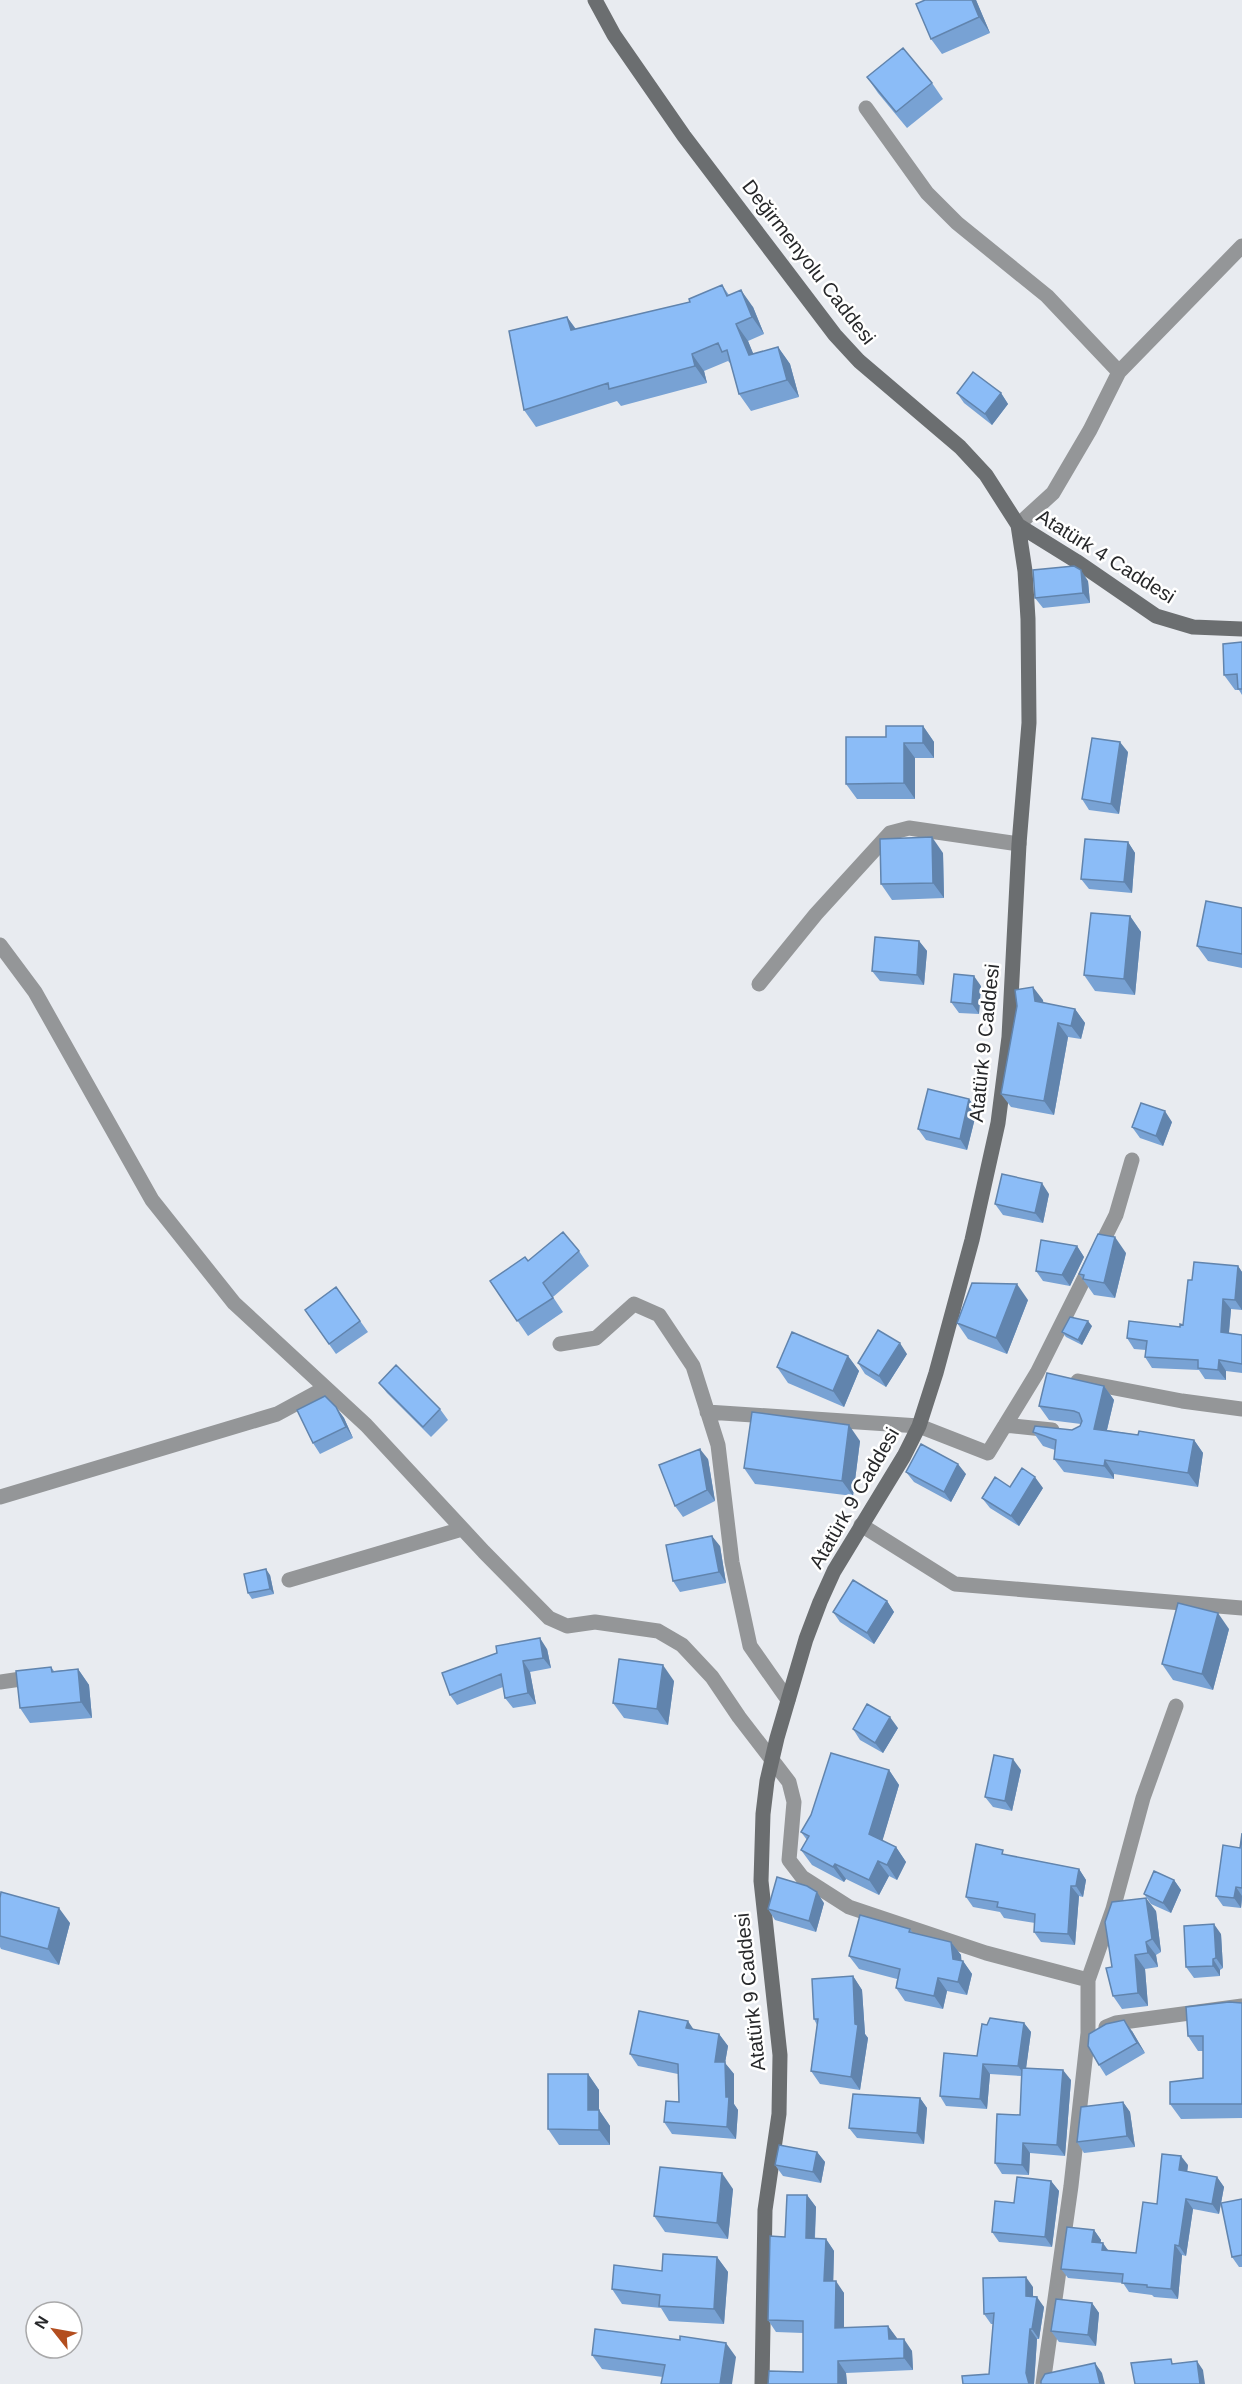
<svg xmlns="http://www.w3.org/2000/svg" width="1242" height="2384" viewBox="0 0 1242 2384" font-family="Helvetica,sans-serif">
	<style>
		.lines { fill: none; stroke-linecap: round; stroke-linejoin: round }
		.street { stroke: #949698; stroke-width: 15 }
		.secondary { stroke: #6b6e70; stroke-width: 15 }
		.wall { fill: #78a2d4 }
		.shaded-wall { fill: #6184ad }
		.building { fill: #8bbcf7; stroke: #6184ad; stroke-width: 1.5 }
		.labels { text-anchor: middle; stroke-width: 5; stroke-linejoin: round; paint-order: stroke }
		.street-label { font-size: 20px; fill: #27282a; stroke: #fff }
	</style>
	<rect width="100%" height="100%" fill="#e8ebf0"/>
	<g class="lines">
		<path class="street" d="M866,108L927,193L957,223L1047,296L1119,372
			M1018,525L1053,493L1090,430L1119,372L1242,246
			M0,945L35,992L152,1200L234,1303L366,1425L484,1552L549,1618L567,1626L595,1622L658,1631L682,1645L712,1677L739,1717L789,1782L794,1802L789,1860L802,1877L849,1907L986,1953L1088,1980V2033L1071,2186L1043,2384
			M759,984L816,914L890,833L909,828L1019,844
			M560,1344L596,1338L634,1304L659,1315L693,1366L718,1445L732,1562L750,1646L788,1700
			M1078,1381L1182,1401L1242,1409
			M707,1412L919,1426L988,1453L1037,1373L1116,1215L1132,1160
			M1005,1425L1052,1430
			M0,1497L277,1414L325,1388
			M861,1525L955,1584L1242,1608
			M289,1580L462,1529
			M0,1682L21,1679
			M1088,1980L1113,1909L1143,1798L1176,1706
			M1106,2027L1116,2023L1242,2006"/>
		<path class="secondary" d="M595,0L614,35L684,136L835,335L859,361L960,447L986,475L1018,525L1025,571L1028,619L1029,723L1019,844L1009,1037L998,1123L972,1240L936,1373L919,1426L904,1456L834,1571L820,1602L806,1639L777,1738L767,1781L763,1814L761,1881L780,2055L779,2114L765,2210L762,2384
			M1018,525L1076,561L1156,616L1193,627L1242,629"/>
	</g>
	<path class="wall" d="M976,0L990,33L942,54L931,39Z
		M867,77L932,83L943,99L907,128L878,93Z
		M722,285L729,295L753,307L764,334L748,341L753,354L778,347L790,364L799,397L751,411L739,394L731,364L728,361L704,371L707,383L621,406L617,401L536,427L524,410L567,317L576,329L690,302Z
		M957,393H1001L1008,404L992,425L964,403Z
		M1088,581L1090,603L1043,608L1035,598Z
		M1242,642V695L1239,690H1235L1224,675Z
		M923,726L934,742V758H915V799H857L846,784L886,737Z
		M1128,752L1119,814L1089,810L1082,799Z
		M1128,842L1135,853L1132,893L1089,889L1081,879Z
		M943,853L944,898L892,900L881,884Z
		M1242,908V968L1208,961L1197,946Z
		M1130,916L1141,932L1135,995L1095,991L1084,975Z
		M919,941L927,951L924,985L880,981L872,971Z
		M981,986L979,1014L959,1013L951,1002Z
		M1043,1000V1003L1075,1009L1085,1023L1081,1039L1068,1037L1054,1115L1011,1107L1001,1094Z
		M969,1099L977,1110L967,1150L926,1140L918,1129Z
		M1172,1122L1163,1146L1140,1138L1132,1127Z
		M1049,1194L1043,1223L1003,1215L995,1204Z
		M1077,1246L1084,1257L1070,1286L1043,1281L1036,1271Z
		M579,1251L589,1266L553,1297L563,1312L528,1336L490,1281L528,1261Z
		M1126,1253L1115,1298L1094,1295L1079,1274Z
		M1238,1266L1242,1272V1310L1231,1309L1229,1333L1242,1335V1373L1226,1371V1380L1205,1379L1199,1370L1152,1368L1145,1357L1146,1350L1134,1349L1127,1338L1180,1327L1183,1325L1192,1280Z
		M336,1287L368,1332L336,1354L305,1310Z
		M1028,1300L1007,1354L968,1339L957,1323Z
		M1092,1326L1082,1345L1066,1337L1062,1332Z
		M907,1354L886,1387L865,1374L858,1363Z
		M848,1356L859,1371L844,1407L788,1383L777,1367Z
		M379,1383L440,1409L448,1420L431,1437L387,1393Z
		M1104,1386L1114,1400L1107,1430L1138,1435L1194,1440L1203,1453L1198,1487L1114,1474V1479L1064,1472L1054,1459L1055,1450L1043,1446L1033,1432L1072,1430L1080,1426L1081,1424L1049,1420L1039,1406Z
		M336,1407L344,1418L353,1438L320,1454L313,1443Z
		M860,1441L853,1496L755,1484L744,1468Z
		M708,1459L715,1501L683,1517L675,1506Z
		M906,1472L966,1474L951,1502L914,1482Z
		M1043,1488L1019,1526L990,1508L982,1498Z
		M720,1546L726,1583L680,1592L673,1581Z
		M270,1575L274,1594L252,1599L248,1593Z
		M887,1601L894,1612L874,1644L840,1622L833,1612Z
		M1229,1629L1213,1690L1173,1680L1162,1664Z
		M547,1649L551,1668L530,1672L536,1704L513,1708L505,1698L503,1687L457,1705L450,1695Z
		M51,1667L54,1671L78,1669L89,1685L92,1718L30,1723L20,1708Z
		M674,1681L668,1725L624,1718L613,1703Z
		M898,1728L883,1753L860,1740L853,1729Z
		M889,1770L899,1785L882,1841L896,1847L906,1862L897,1880L889,1876L879,1895L846,1879L844,1882L812,1865L801,1850L807,1840L801,1832Z
		M1021,1770L1012,1811L993,1807L985,1797Z
		M1242,1833V1900L1241,1908L1223,1906L1216,1896L1240,1848Z
		M1007,1855L1079,1869L1086,1880L1083,1897L1079,1896L1075,1945L1041,1942L1034,1932L1035,1923L1004,1918L1000,1912L973,1907L966,1897Z
		M1174,1880L1181,1890L1171,1913L1151,1904L1144,1894Z
		M0,1898L70,1923L59,1965L1,1949L0,1947Z
		M824,1903L816,1932L775,1920L768,1909Z
		M1156,1911L1161,1952L1156,1955L1158,1967L1145,1969L1148,2006L1122,2009L1113,1996L1112,1967Z
		M910,1929L913,1933L951,1942L961,1955V1961H963L972,1974L967,1995L947,1991L943,2009L905,2001L896,1988L897,1979L859,1969L849,1956Z
		M1221,1934L1223,1968L1220,1970V1976L1194,1978L1186,1967Z
		M853,1976L862,1990L865,2034L868,2038L860,2090L820,2084L811,2071L817,2025L814,2019Z
		M1242,2003V2118L1181,2119L1170,2104L1203,2078V2051H1198L1188,2036Z
		M1024,2023L1031,2032L1026,2068L1071,2080L1065,2156L1030,2153L1029,2175L1002,2174L995,2163L1020,2115L1022,2076L990,2074L987,2109L946,2106L940,2096L977,2056L987,2025Z
		M694,2030L719,2034L728,2046L725,2063L734,2074V2104L738,2110L736,2139L672,2134L664,2122L679,2102L678,2074L638,2066L630,2054Z
		M1132,2031L1145,2053L1106,2076L1099,2065Z
		M588,2074L599,2090V2110L610,2126V2145H559L548,2129Z
		M920,2098L927,2108L924,2144L857,2138L849,2128Z
		M1123,2102L1130,2112L1135,2147L1084,2153L1077,2142Z
		M817,2152L825,2162L821,2183L783,2176L775,2165Z
		M1188,2165L1187,2172L1217,2177L1224,2187L1219,2214L1193,2209L1186,2256L1182,2255L1178,2299L1154,2297L1152,2295L1129,2292L1123,2283L1068,2278L1061,2269L1094,2230L1101,2240L1100,2243L1108,2250L1136,2253L1157,2204Z
		M1051,2181L1059,2191L1052,2247L999,2242L992,2232Z
		M733,2189L728,2239L665,2232L654,2216Z
		M807,2195L816,2207L815,2238L826,2239L834,2251L833,2281L844,2293V2328L888,2326L897,2339L912,2351L913,2370L846,2373L847,2384H768L803,2372V2333L776,2332L768,2320L785,2237Z
		M1242,2199V2267H1239L1232,2257Z
		M717,2257L728,2272L724,2324L669,2321L661,2308L622,2304L612,2289L662,2271Z
		M1033,2287V2297L1044,2307L1039,2339H1037L1034,2384H963L989,2374L993,2324H991L984,2314Z
		M1092,2303L1099,2313L1096,2346L1059,2342L1051,2331Z
		M592,2355L736,2357L663,2377L602,2369Z"/>
	<path class="shaded-wall" d="M972,0H976L990,33L979,17Z
		M741,290L753,307L764,334L752,317Z
		M567,317L579,334L571,330Z
		M736,324L748,341L761,372L749,355Z
		M778,347L790,364L799,397L787,380Z
		M692,354L704,371L707,383L695,366Z
		M1001,393L1008,404L992,425L985,414Z
		M1081,570L1088,581L1090,603L1083,593Z
		M923,726L934,742V758L923,743Z
		M1120,742L1128,752L1119,814L1111,804Z
		M904,743L915,758V799L904,783Z
		M932,837L943,853L944,898L933,883Z
		M1128,842L1135,853L1132,893L1124,882Z
		M1130,916L1141,932L1135,995L1124,979Z
		M919,941L927,951L924,985L917,975Z
		M974,976L981,986L979,1014L972,1004Z
		M1033,987L1043,1000L1045,1015L1035,1001Z
		M1075,1009L1085,1023L1081,1039L1071,1026Z
		M1058,1023L1068,1037L1054,1115L1044,1101Z
		M969,1099L977,1110L967,1150L960,1139Z
		M1165,1111L1172,1122L1163,1146L1156,1136Z
		M1042,1183L1049,1194L1043,1223L1035,1213Z
		M1115,1237L1126,1253L1115,1298L1104,1283Z
		M1077,1246L1084,1257L1070,1286L1062,1275Z
		M1238,1266L1242,1272V1310L1235,1300Z
		M1017,1284L1028,1300L1007,1354L996,1338Z
		M1223,1299L1231,1309L1228,1342L1221,1332Z
		M1088,1321L1092,1326L1082,1345L1078,1340Z
		M900,1343L907,1354L886,1387L879,1376Z
		M848,1356L859,1371L844,1407L833,1391Z
		M1219,1360L1226,1371V1380L1218,1370Z
		M1104,1386L1114,1400L1104,1442L1094,1429Z
		M336,1407L344,1418L353,1438L346,1427Z
		M849,1425L860,1441L853,1496L842,1481Z
		M1194,1440L1203,1453L1198,1487L1188,1473Z
		M700,1449L708,1459L715,1501L707,1490Z
		M1105,1460L1114,1474V1479L1104,1466Z
		M958,1464L966,1474L951,1502L944,1492Z
		M1035,1477L1043,1488L1019,1526L1011,1516Z
		M712,1536L720,1546L726,1583L719,1572Z
		M266,1569L270,1575L274,1594L270,1589Z
		M887,1601L894,1612L874,1644L867,1633Z
		M1218,1613L1229,1629L1213,1690L1202,1674Z
		M540,1638L547,1649L551,1668L543,1658Z
		M523,1661L530,1672L536,1704L528,1693Z
		M663,1665L674,1681L668,1725L657,1709Z
		M78,1669L89,1685L92,1718L81,1702Z
		M890,1717L898,1728L883,1753L875,1743Z
		M1013,1759L1021,1770L1012,1811L1005,1801Z
		M889,1770L899,1785L880,1849L869,1834Z
		M896,1847L906,1862L897,1880L887,1865Z
		M878,1861L889,1876L879,1895L869,1880Z
		M835,1864L846,1879L844,1882L833,1867Z
		M1079,1869L1086,1880L1083,1897L1076,1886Z
		M1174,1880L1181,1890L1171,1913L1163,1903Z
		M1071,1886L1079,1896L1075,1945L1068,1934Z
		M1236,1887L1242,1896L1241,1908L1234,1898Z
		M817,1892L824,1903L816,1932L809,1921Z
		M1146,1898L1156,1911L1161,1952L1152,1939Z
		M59,1908L70,1923L59,1965L48,1949Z
		M1214,1924L1221,1934L1223,1968L1216,1958Z
		M951,1942L961,1955L962,1965L963,1961L972,1974L967,1995L958,1982L953,1959Z
		M1146,1942L1156,1955L1158,1967L1148,1953Z
		M1135,1955L1145,1969L1148,2006L1138,1993Z
		M1213,1959L1220,1970V1976L1213,1966Z
		M853,1976L862,1990L865,2034L868,2038L860,2090L851,2077L855,2024Z
		M938,1978L947,1991L943,2009L934,1996Z
		M1124,2020L1132,2031L1145,2053L1137,2043Z
		M688,2021L696,2033L686,2028Z
		M1024,2023L1031,2032L1025,2076L1018,2066Z
		M719,2034L728,2046L725,2063L734,2074V2104L738,2110L736,2139L727,2127L715,2062Z
		M983,2064L990,2074L987,2109L980,2099Z
		M1063,2070L1071,2080L1065,2156L1057,2145Z
		M588,2074L599,2090V2110L610,2126V2145L599,2130L588,2110Z
		M920,2098L927,2108L924,2144L917,2133Z
		M1123,2102L1130,2112L1135,2147L1127,2136Z
		M1023,2143L1030,2153L1029,2175L1022,2165Z
		M817,2152L825,2162L821,2183L813,2172Z
		M1181,2156L1188,2165L1186,2180L1179,2170Z
		M722,2173L733,2189L728,2239L717,2223Z
		M1217,2177L1224,2187L1219,2214L1212,2204Z
		M1051,2181L1059,2191L1052,2247L1045,2237Z
		M807,2195L816,2207L814,2250L806,2238Z
		M1186,2199L1193,2209L1186,2256L1179,2246Z
		M1094,2230L1101,2240L1099,2252L1092,2242Z
		M826,2239L834,2251L833,2293L824,2281Z
		M1103,2243L1110,2253L1102,2250Z
		M1175,2245L1182,2255L1178,2299L1171,2289Z
		M717,2257L728,2272L724,2324L714,2309Z
		M1026,2277L1033,2287V2306L1026,2296Z
		M836,2281L844,2293V2340L835,2328Z
		M1037,2297L1044,2307L1039,2339L1032,2329Z
		M1092,2303L1099,2313L1096,2346L1088,2335Z
		M888,2326L897,2338V2351L889,2339Z
		M1030,2329L1037,2339L1034,2384H1029L1026,2373Z
		M904,2339L912,2351L913,2370L904,2358Z
		M726,2343L736,2357L732,2384H720Z
		M838,2361L846,2373L847,2384H838Z
		M1197,2361L1203,2370L1205,2384H1200Z
		M1095,2363L1102,2373L1105,2384H1100Z"/>
	<path class="building" d="M925,0H972L979,17L931,39L916,4Z
		M903,48L932,83L896,112L867,77Z
		M722,285L727,296L741,290L752,317L736,324L749,355L778,347L787,380L739,394L727,350L722,352L718,343L692,354L695,366L609,389L608,383L524,410L509,331L567,317L571,330L690,302L689,299Z
		M973,372L1001,393L985,414L957,393Z
		M1074,566L1081,570L1083,593L1035,598L1033,570Z
		M1242,642V689H1238L1237,674L1224,675L1223,644Z
		M886,726H923V743H904V783L846,784V737H886Z
		M1092,738L1120,742L1111,804L1082,799Z
		M932,837L933,883L881,884L880,839Z
		M1085,839L1128,842L1124,882L1081,879Z
		M1206,901L1242,908V954L1197,946Z
		M1091,913L1130,916L1124,979L1084,975Z
		M875,937L919,941L917,975L872,971Z
		M954,974L974,976L972,1004L951,1002Z
		M1033,987L1035,1001L1075,1009L1071,1026L1058,1023L1044,1101L1001,1094L1017,1006L1015,990Z
		M928,1089L969,1099L960,1139L918,1129Z
		M1141,1103L1165,1111L1156,1136L1132,1127Z
		M1002,1174L1042,1183L1035,1213L995,1204Z
		M563,1232L579,1251L543,1283L553,1298L517,1321L490,1281L525,1257L528,1261Z
		M1098,1234L1115,1237L1104,1283L1083,1279L1084,1275L1079,1274Z
		M1041,1240L1077,1246L1062,1275L1036,1271Z
		M1194,1262L1238,1266L1235,1300L1223,1299L1221,1332L1242,1335V1364L1219,1360L1218,1370L1198,1368V1360L1145,1357L1147,1341L1127,1338L1129,1321L1180,1327V1324L1183,1325L1188,1280H1192Z
		M972,1283L1017,1284L996,1338L957,1323Z
		M336,1287L360,1321L329,1344L305,1310Z
		M1070,1317L1088,1321L1078,1340L1062,1332Z
		M878,1330L900,1343L879,1376L858,1363Z
		M792,1332L848,1356L833,1391L777,1367Z
		M396,1365L440,1409L423,1427L379,1383Z
		M1047,1373L1104,1386L1094,1429L1138,1435L1139,1431L1194,1440L1188,1473L1105,1460L1104,1466L1054,1459L1056,1440L1033,1432L1035,1426L1072,1430L1080,1426L1082,1421L1079,1413L1074,1411L1039,1406Z
		M325,1396L336,1407L346,1427L313,1443L297,1410Z
		M752,1412L849,1425L842,1481L744,1468Z
		M921,1444L958,1464L944,1492L906,1472Z
		M700,1449L707,1490L675,1506L659,1465Z
		M1022,1468L1035,1477L1011,1516L982,1498L995,1477L1010,1487Z
		M712,1536L719,1572L673,1581L666,1545Z
		M266,1569L270,1589L248,1593L244,1574Z
		M853,1580L887,1601L867,1633L833,1612Z
		M1178,1603L1218,1613L1202,1674L1162,1664Z
		M540,1638L543,1658L523,1661L528,1693L505,1698L501,1674L450,1695L442,1673L497,1653L496,1646Z
		M619,1659L663,1665L657,1709L613,1703Z
		M51,1667L52,1672L78,1669L81,1702L20,1708L16,1671Z
		M867,1704L890,1717L875,1743L853,1729Z
		M831,1753L889,1770L869,1834L896,1847L887,1865L878,1861L869,1880L835,1864L833,1867L801,1850L809,1836L801,1832L811,1815Z
		M994,1755L1013,1759L1005,1801L985,1797Z
		M1242,1833V1888L1236,1887L1234,1898L1216,1896L1223,1845L1240,1848Z
		M976,1844L1003,1850L1002,1854L1079,1869L1076,1886H1071L1068,1934L1034,1932L1035,1914L997,1907L998,1902L966,1897Z
		M1154,1871L1174,1880L1163,1903L1144,1894Z
		M777,1877L807,1886L817,1892L809,1921L768,1909Z
		M1,1892L59,1908L48,1949L0,1936V1898Z
		M1146,1898L1152,1939L1146,1942L1148,1953L1135,1955L1138,1993L1113,1996L1106,1968L1112,1967L1105,1922L1112,1902Z
		M860,1915L910,1929L909,1932L951,1942L953,1959L963,1961L958,1982L938,1978L934,1996L896,1988L900,1969L849,1956Z
		M1214,1924L1216,1958L1213,1959V1966L1186,1967L1184,1926Z
		M853,1976L855,2024L858,2025L851,2077L811,2071L818,2019H814L812,1979Z
		M1229,2002L1242,2003V2104H1170V2082L1203,2078V2036H1188L1186,2007Z
		M639,2011L688,2021L686,2028L719,2034L715,2062H725L726,2097H729L727,2127L664,2122L666,2101L679,2102L678,2064L630,2054Z
		M990,2018L1024,2023L1018,2066L983,2064L980,2099L940,2096L944,2053L977,2056L982,2024L987,2025Z
		M1124,2020L1137,2043L1099,2065L1088,2046L1089,2034L1106,2024Z
		M1022,2068L1063,2070L1057,2145L1023,2143L1022,2165L995,2163L997,2114L1020,2115Z
		M548,2074H588V2110H599V2130L548,2129Z
		M853,2094L920,2098L917,2133L849,2128Z
		M1123,2102L1127,2136L1077,2142L1081,2107Z
		M779,2145L817,2152L813,2172L775,2165Z
		M1162,2154L1181,2156L1179,2170L1217,2177L1212,2204L1186,2199L1179,2246L1175,2245L1171,2289L1147,2287V2285L1122,2283L1123,2274L1061,2269L1067,2227L1094,2230L1092,2242L1103,2243L1102,2250L1136,2253L1143,2202L1157,2204Z
		M660,2167L722,2173L717,2223L654,2216Z
		M1017,2177L1051,2181L1045,2237L992,2232L995,2201L1014,2203Z
		M787,2195H807L806,2238L826,2239L824,2281H836L835,2328L888,2326L889,2339H904V2358L838,2361V2384H768L769,2371L803,2372V2321L768,2320L770,2236L785,2237Z
		M1242,2199V2255L1232,2257L1221,2203Z
		M663,2254L717,2257L714,2309L659,2306L660,2295L612,2289L614,2265L662,2271Z
		M1026,2277V2296L1037,2297L1032,2329H1030L1026,2373L1029,2384H963L962,2376L989,2374L994,2313L984,2314L983,2278Z
		M1056,2299L1092,2303L1088,2335L1051,2331Z
		M595,2329L680,2340V2336L726,2343L720,2384H661L665,2365L592,2355Z
		M1171,2359L1172,2364L1197,2361L1200,2384H1135L1131,2363Z
		M1095,2363L1100,2384H1041V2381L1045,2374Z"/>
	<g class="labels">
		<g class="street-label">
			<text transform="translate(809 262) rotate(52)" y="7">Değirmenyolu Caddesi</text>
			<text transform="translate(1106 556) rotate(32)" y="7">Atatürk 4 Caddesi</text>
			<text transform="translate(984 1043) rotate(-84)" y="7">Atatürk 9 Caddesi</text>
			<text transform="translate(854 1498) rotate(-60)" y="7">Atatürk 9 Caddesi</text>
			<text transform="translate(750 1992) rotate(-96)" y="7">Atatürk 9 Caddesi</text>
		</g>
	</g>
	<g transform="translate(54 2330) rotate(301)"><circle r="28" fill="#ffffff" stroke="#a9a9aa" stroke-width="1.5"/>
	<path d="M0-4.5L10 22L0 15L-10 22Z" fill="#b34e1f"/>
	<text y="-9" font-size="16" font-weight="bold" text-anchor="middle" fill="#27282a">N</text>
	</g>
</svg>
